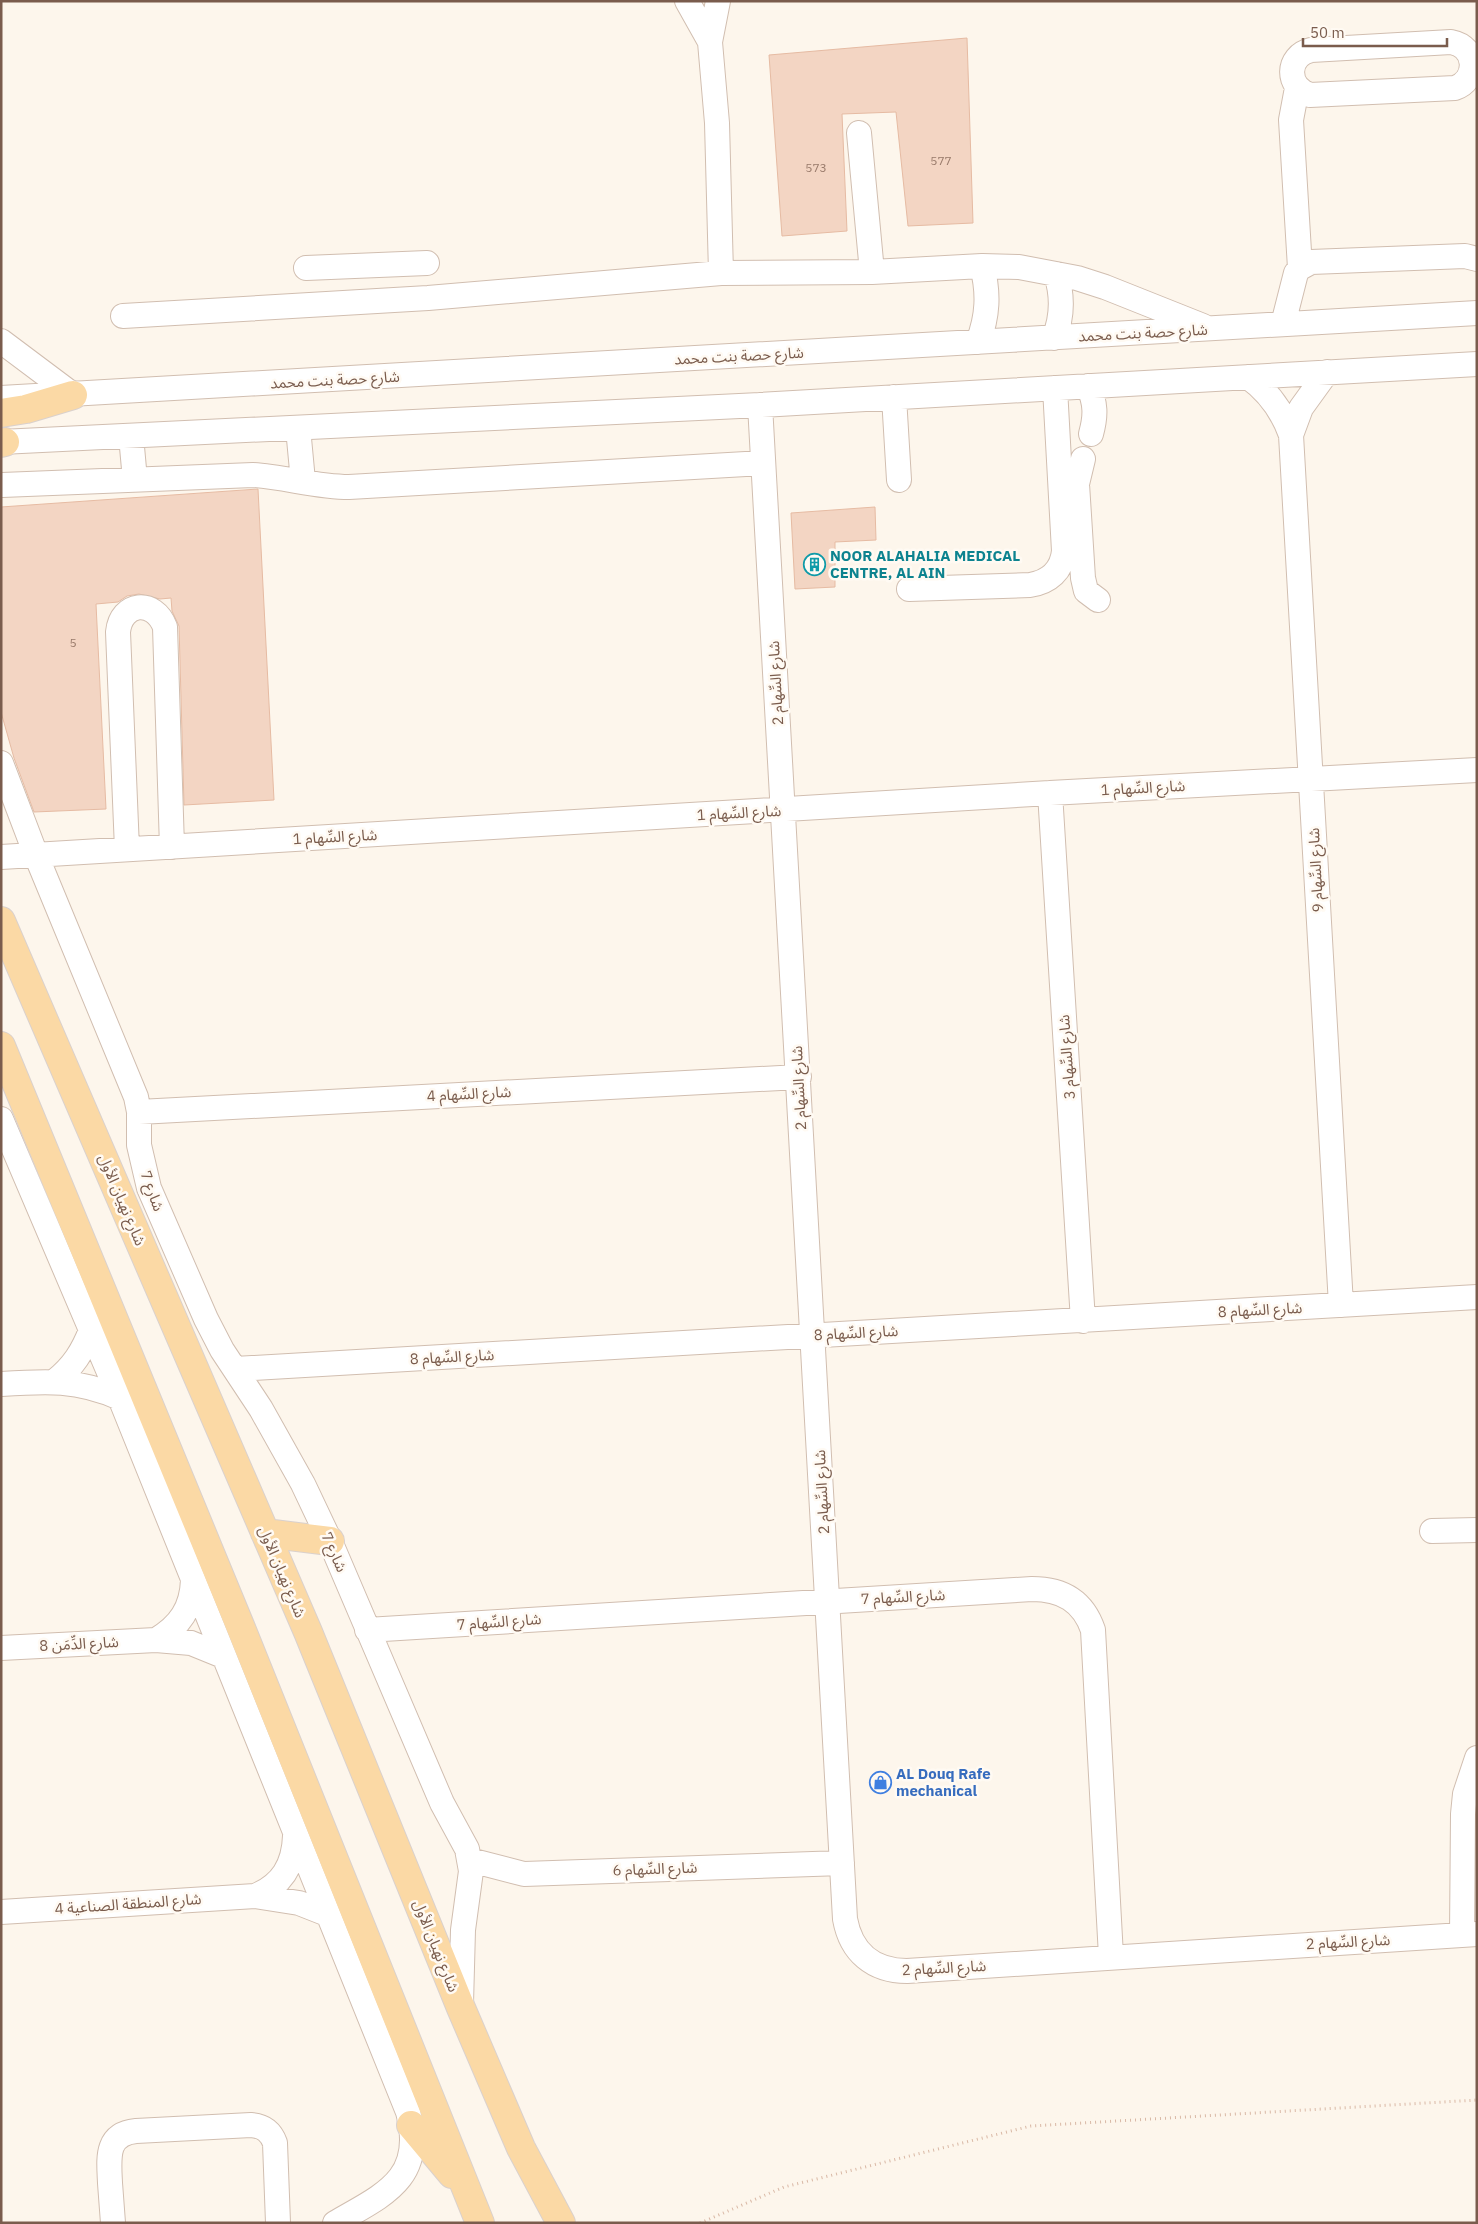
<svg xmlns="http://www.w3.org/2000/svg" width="1478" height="2224" viewBox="0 0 1478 2224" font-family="'IBM Plex Sans','Noto Sans Arabic',sans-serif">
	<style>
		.building { fill: #f3d5c3; stroke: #e6bba3 }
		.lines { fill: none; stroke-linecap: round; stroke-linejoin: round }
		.minor-casing { stroke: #d1beb0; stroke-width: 26 }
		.major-casing { stroke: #dad1cd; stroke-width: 30 }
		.path { stroke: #d9b8a5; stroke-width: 3; stroke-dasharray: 1 4; stroke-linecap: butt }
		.minor { stroke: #fff; stroke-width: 24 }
		.major { stroke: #fbd9a5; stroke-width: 28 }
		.labels { text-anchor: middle; stroke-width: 5; stroke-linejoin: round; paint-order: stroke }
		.number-label { font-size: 12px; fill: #987a6a }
		.street-label { font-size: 15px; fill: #7a5c4d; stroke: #fffaf3 }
		.culture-label { font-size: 15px; font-weight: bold; fill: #0d838f; stroke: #fffaf3; text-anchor: start }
		.shop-label { font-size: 15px; font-weight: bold; fill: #366cbe; stroke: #fffaf3; text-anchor: start }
	</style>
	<rect width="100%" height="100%" fill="#fdf6ec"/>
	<path class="building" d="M967,38L973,223L908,226L896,112L842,114L847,231L782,236L769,55Z
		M258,489L274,800L184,805L179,626L172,611L171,598L160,599L139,594L127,596L118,602L96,604L106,809L34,812L14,758L1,712V507Z
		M875,507L876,540L835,542V587L795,589L791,513Z"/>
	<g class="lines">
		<defs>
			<path id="minor" d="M687,1L710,42
				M718,1L710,42L717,123L721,273
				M1451,42C1478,47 1478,80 1455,88L1310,95C1286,87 1286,56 1311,50Z
				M1297,88L1291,120L1300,268
				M859,133L872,272
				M306,268L427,263
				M123,316L428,298L721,273L872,272L982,266L1019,267L1077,278L1105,287L1203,326
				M1283,324L1296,273L1300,268L1311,262L1465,256L1477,259
				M1054,338C1063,316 1063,296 1056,274
				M1,341L73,395
				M978,342C988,316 989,293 982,266
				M1248,377C1269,392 1282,410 1291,435L1341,1305
				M1088,386C1096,403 1096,416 1091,434
				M894,397L899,480
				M1,398L1477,313
				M760,405L845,1919C851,1952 873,1971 907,1971L1477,1934
				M298,428L303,481
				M1291,435L1301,408L1327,372
				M131,436L135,480
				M1,442L760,405L1477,364
				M1083,459L1077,484L1083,578L1086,591L1098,600
				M2,485L253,475C285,477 317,487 349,487L763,463
				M909,589L1030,585C1049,582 1062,571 1064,551L1055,388
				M1,763L36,855L136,1097L139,1112V1145L149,1188L206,1319L222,1350L261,1409L303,1484L330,1541L442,1803L467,1849L471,1871L463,1930L461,2004
				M1050,793L1083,1321
				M127,849L118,632C121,602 154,598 165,627L172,847
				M1,857L1050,793L1477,770
				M139,1112L799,1077
				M1,1119L120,1398L408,2112C426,2179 383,2195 335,2223
				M235,1369L1477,1297
				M55,1381C73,1367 83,1351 91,1330
				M1,1384C46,1381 78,1379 120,1398
				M1432,1531L1477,1530
				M367,1630L1032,1589C1062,1589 1083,1601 1093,1630L1111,1956
				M156,1640C180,1626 192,1608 193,1580
				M1,1648L156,1640L191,1643L223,1656
				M470,1860L524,1874L842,1863
				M255,1896C282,1885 294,1865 295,1836
				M1,1912L255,1896L299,1903L327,1914
				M1462,1935L1463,1814L1465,1794L1477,1758
				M113,2223C112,2209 111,2196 110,2183C109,2159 105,2134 136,2131L251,2125C264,2126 271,2132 275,2143L278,2223"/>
			<path id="major" d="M1,413L26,409L73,395
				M1,443L5,442
				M1,921L308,1632L461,2008L521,2148L561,2223
				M1,1046L241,1628L480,2223
				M265,1533L330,1541
				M411,2125L452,2174"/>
		</defs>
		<use href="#minor" class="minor-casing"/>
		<use href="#major" class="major-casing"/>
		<path class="path" d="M700,2223L784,2187L1031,2126L1477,2100"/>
		<use href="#minor" class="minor"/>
		<use href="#major" class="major"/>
	</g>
	<defs>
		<symbol id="building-ring" viewBox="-11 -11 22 22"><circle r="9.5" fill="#fffaf3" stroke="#0f9aa8" stroke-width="1.5"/><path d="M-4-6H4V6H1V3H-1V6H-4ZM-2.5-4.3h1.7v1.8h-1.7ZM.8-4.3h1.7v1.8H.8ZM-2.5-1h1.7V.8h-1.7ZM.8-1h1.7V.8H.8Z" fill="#0f9aa8"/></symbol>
		<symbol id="shop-ring" viewBox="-11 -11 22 22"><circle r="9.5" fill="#fffaf3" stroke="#3f7fe0" stroke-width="1.5"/><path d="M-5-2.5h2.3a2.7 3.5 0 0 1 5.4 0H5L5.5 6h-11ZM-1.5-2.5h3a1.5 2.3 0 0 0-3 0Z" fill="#3f7fe0"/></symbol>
	</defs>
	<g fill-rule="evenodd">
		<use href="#building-ring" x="802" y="552" width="25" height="25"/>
		<use href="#shop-ring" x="868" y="1770" width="25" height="25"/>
	</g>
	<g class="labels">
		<g class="number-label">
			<text x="941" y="165">577</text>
			<text x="816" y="172">573</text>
			<text x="73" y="647">5</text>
		</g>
		<g class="street-label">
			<text transform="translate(1143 333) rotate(-3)" y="5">شارع حصة بنت محمد</text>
			<text transform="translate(739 356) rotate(-3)" y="5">شارع حصة بنت محمد</text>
			<text transform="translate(335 380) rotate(-3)" y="5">شارع حصة بنت محمد</text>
			<text transform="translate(776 683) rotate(-93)" y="5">شارع السِّهام 2</text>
			<text transform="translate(1143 788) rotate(-3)" y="5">شارع السِّهام 1</text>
			<text transform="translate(739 813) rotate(-3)" y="5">شارع السِّهام 1</text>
			<text transform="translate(335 837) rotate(-3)" y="5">شارع السِّهام 1</text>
			<text transform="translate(1316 870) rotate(-93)" y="5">شارع السِّهام 9</text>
			<text transform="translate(1067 1057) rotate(-94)" y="5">شارع السِّهام 3</text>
			<text transform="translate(799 1088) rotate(-93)" y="5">شارع السِّهام 2</text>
			<text transform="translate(469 1094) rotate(-3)" y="5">شارع السِّهام 4</text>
			<text transform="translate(152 1191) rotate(70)" y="5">شارع 7</text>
			<text transform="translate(122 1200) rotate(67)" y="5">شارع نهيان الأول</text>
			<text transform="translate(1260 1310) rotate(-3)" y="5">شارع السِّهام 8</text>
			<text transform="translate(856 1333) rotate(-3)" y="5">شارع السِّهام 8</text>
			<text transform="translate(452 1357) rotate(-3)" y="5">شارع السِّهام 8</text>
			<text transform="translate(822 1492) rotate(-93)" y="5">شارع السِّهام 2</text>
			<text transform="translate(334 1552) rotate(66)" y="5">شارع 7</text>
			<text transform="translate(282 1572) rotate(67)" y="5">شارع نهيان الأول</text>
			<text transform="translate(903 1597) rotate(-3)" y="5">شارع السِّهام 7</text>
			<text transform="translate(499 1622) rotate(-4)" y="5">شارع السِّهام 7</text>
			<text transform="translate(79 1644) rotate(-3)" y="5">شارع الدِّمَن 8</text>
			<text transform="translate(655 1869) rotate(-2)" y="5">شارع السِّهام 6</text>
			<text transform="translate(128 1904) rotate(-4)" y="5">شارع المنطقة الصناعية 4</text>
			<text transform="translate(1348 1942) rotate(-3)" y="5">شارع السِّهام 2</text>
			<text transform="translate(436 1946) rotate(68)" y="5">شارع نهيان الأول</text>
			<text transform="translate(944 1968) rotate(-3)" y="5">شارع السِّهام 2</text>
		</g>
		<g class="culture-label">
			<text x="830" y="561">NOOR ALAHALIA MEDICAL<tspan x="830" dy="17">CENTRE, AL AIN</tspan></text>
		</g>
		<g class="shop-label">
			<text x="896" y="1779">AL Douq Rafe<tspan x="896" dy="17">mechanical</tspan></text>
		</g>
	</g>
	<rect width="1478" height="2224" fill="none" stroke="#7a5c4d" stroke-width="5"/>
	<path d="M1303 38v8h144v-8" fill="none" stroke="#7a5c4d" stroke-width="2.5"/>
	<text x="1310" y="38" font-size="15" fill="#7a5c4d" stroke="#fffaf3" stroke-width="4" paint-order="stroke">50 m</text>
</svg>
